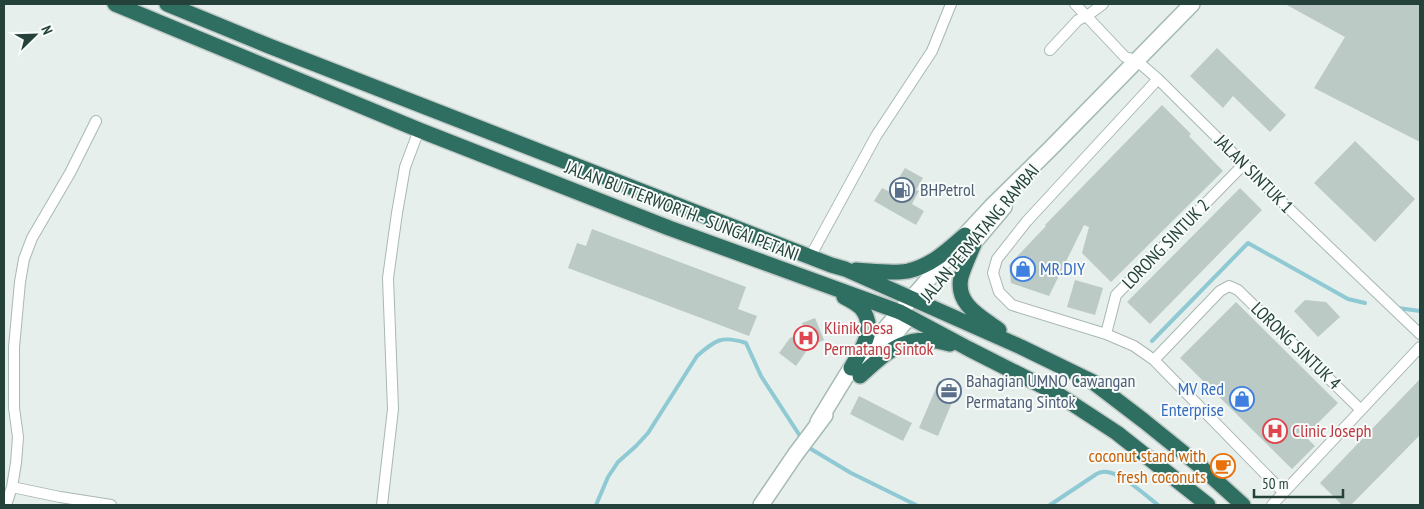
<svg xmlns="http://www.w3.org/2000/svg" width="1424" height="509" viewBox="0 0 1424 509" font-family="'PT Sans Narrow',sans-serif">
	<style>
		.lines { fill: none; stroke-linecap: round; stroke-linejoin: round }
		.stream { stroke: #8ec9d4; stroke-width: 4 }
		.building { fill: #bbcac4 }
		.street-casing { stroke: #a8b8b2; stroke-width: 12 }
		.secondary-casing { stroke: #a4bbb3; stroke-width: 18 }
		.highway-casing { stroke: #c2cac8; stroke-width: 18 }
		.street { stroke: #fff; stroke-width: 10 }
		.secondary { stroke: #fff; stroke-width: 15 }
		.highway { stroke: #2f6f62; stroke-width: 15 }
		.labels { text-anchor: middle; stroke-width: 4; stroke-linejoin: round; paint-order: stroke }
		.street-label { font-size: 18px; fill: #24423a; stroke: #f7fbf9 }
		.service-label { font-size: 18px; fill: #4e5e75; stroke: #f7fbf9; text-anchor: start }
		.shop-label { font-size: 18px; fill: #366cbe; stroke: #f7fbf9; text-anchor: start }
		.health-label { font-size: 18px; fill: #be3a42; stroke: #f7fbf9; text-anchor: start }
		.food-label { font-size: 18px; fill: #c56008; stroke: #f7fbf9; text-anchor: end }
	</style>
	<rect width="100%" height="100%" fill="#e6efeb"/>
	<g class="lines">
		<path class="stream" d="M1398,308L1420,311
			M1152,341L1248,243L1348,299L1365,303
			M807,444L811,449L851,473L916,505
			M596,505L608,477L618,462L636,446L648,433L697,356C715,340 722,335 746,343L761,376L802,439
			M1050,505L1095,475C1096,474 1101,472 1102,472C1118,469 1146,496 1158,505"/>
	</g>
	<path class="building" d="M1285,4H1420V142L1314,88L1345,37Z
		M1217,48L1286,115L1270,132L1233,96L1223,108L1190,76Z
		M1162,105L1191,134L1189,136L1223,171L1111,282L1082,253L1089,227L1084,225L1049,296L1011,283L1009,265L1046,226L1045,225Z
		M1355,141L1415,199L1375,242L1314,183Z
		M905,168L923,178L916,190L919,191L912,204L924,211L916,225L874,201L882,188L890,192Z
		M1240,188L1262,210L1150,324L1127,302Z
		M592,229L746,287L738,309L757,316L749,336L568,268L577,243L586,246Z
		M1075,280L1103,288L1095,315L1067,307Z
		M1305,300L1326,302L1340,317L1318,337L1294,311Z
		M1236,302L1338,403L1305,436L1315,446L1292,469L1180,358Z
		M815,318L824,340L810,346L796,366L779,353L790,338L806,331L802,323Z
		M1420,379V435L1351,505H1342L1320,483Z
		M939,381L958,388L938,436L919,428Z
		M859,396L912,423L903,441L850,414Z"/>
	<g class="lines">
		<defs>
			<path id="street" d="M1075,4L1125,57L1136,60L1158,79L1281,201L1420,334
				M1050,50L1078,20L1087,16L1103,4
				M1158,79L1027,221L997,259L993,273L999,292L1012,305L1106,334L1134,346L1154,360L1283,492
				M810,257L876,136L932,51L951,4
				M1106,334L1116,295L1244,164
				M1154,360L1220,291L1229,286L1238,290L1361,410
				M12,487L60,497L111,505
				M6,505L12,487L16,463L18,437L14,408V347L20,282L24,259L32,238L70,173L96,121
				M382,505L393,409L388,278L397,213L405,167L419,130
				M1272,505L1420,347"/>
			<path id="secondary" d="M966,252L1004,207
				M873,360L905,322
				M818,422L851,368L947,258L965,235L991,207L1051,148L1192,4
				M761,505L795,455L825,415"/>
			<path id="highway" d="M115,4L419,130L669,228L900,312L969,349L1056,393L1117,433L1208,505
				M167,4L269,46L831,265L845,269L1021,347L1093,382L1144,421L1201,467L1243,505
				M974,244C970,254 964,266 961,277C955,304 980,316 999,330
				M856,270C873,271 892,274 908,271C931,266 948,250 965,235
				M844,297C850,300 857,304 861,308C878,328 861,350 851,368
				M860,376C890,349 907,332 950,344"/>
		</defs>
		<use href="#street" class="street-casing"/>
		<use href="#secondary" class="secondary-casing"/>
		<use href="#highway" class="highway-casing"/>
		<use href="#street" class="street"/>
		<use href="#secondary" class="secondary"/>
		<use href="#highway" class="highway"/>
	</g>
	<defs>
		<symbol id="fuel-ring" viewBox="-11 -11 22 22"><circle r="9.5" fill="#f7fbf9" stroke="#5c6f8a" stroke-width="1.5"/><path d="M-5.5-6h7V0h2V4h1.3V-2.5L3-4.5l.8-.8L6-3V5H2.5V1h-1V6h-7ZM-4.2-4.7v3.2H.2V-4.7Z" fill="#5c6f8a"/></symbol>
		<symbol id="shop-ring" viewBox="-11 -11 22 22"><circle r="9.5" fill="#f7fbf9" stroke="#3f7fe0" stroke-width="1.5"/><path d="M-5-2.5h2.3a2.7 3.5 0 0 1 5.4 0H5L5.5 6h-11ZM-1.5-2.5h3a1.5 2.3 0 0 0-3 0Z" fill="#3f7fe0"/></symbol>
		<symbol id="hospital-ring" viewBox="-11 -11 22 22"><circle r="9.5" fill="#f7fbf9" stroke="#e0444e" stroke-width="1.5"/><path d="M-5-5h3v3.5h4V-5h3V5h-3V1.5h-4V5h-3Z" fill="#e0444e"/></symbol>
		<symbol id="office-ring" viewBox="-11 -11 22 22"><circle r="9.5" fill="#f7fbf9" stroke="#5c6f8a" stroke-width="1.5"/><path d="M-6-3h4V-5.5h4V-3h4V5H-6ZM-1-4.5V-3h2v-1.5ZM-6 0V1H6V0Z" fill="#5c6f8a"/></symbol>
		<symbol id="cafe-ring" viewBox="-11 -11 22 22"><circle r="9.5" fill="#f7fbf9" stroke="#e8710a" stroke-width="1.5"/><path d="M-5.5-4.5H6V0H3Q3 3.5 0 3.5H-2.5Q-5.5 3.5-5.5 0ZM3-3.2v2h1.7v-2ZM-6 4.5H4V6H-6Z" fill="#e8710a"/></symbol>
	</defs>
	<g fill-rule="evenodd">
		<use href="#fuel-ring" x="888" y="176" width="28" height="28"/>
		<use href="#shop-ring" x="1009" y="255" width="28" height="28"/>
		<use href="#hospital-ring" x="792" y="324" width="28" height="28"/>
		<use href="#office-ring" x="935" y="377" width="28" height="28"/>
		<use href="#shop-ring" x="1228" y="385" width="28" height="28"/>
		<use href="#hospital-ring" x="1261" y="417" width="28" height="28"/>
		<use href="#cafe-ring" x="1209" y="452" width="28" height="28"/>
	</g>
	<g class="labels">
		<g class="street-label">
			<text transform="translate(1254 174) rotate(45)" y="6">JALAN SINTUK 1</text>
			<text transform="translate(682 211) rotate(21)" y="6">JALAN BUTTERWORTH - SUNGAI PETANI</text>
			<text transform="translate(980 233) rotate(-50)" y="6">JALAN PERMATANG RAMBAI</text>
			<text transform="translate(1166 244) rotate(-46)" y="6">LORONG SINTUK 2</text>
			<text transform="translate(1296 346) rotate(44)" y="6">LORONG SINTUK 4</text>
		</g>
		<g class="service-label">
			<text x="920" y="196">BHPetrol</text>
			<text x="966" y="387">Bahagian UMNO Cawangan<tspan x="966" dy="21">Permatang Sintok</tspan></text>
		</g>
		<g class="shop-label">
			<text x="1040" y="275">MR.DIY</text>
			<text x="1224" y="395" text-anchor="end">MV Red<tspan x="1224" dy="21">Enterprise</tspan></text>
		</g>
		<g class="health-label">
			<text x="824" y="334">Klinik Desa<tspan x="824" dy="21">Permatang Sintok</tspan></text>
			<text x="1292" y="437">Clinic Joseph</text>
		</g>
		<g class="food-label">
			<text x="1206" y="462">coconut stand with<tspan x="1206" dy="21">fresh coconuts</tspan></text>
		</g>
	</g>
	<rect width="1424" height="509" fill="none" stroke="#24423a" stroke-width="10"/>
	<g transform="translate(35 35) rotate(67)" stroke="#f7fbf9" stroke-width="4" paint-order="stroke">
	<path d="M0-4L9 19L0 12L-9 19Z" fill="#24423a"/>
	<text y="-8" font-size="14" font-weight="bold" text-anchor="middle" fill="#24423a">N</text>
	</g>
	<path d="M1254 489v8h89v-8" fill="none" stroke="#24423a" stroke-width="2.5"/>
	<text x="1262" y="489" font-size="15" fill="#24423a" stroke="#f7fbf9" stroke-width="4" paint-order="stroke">50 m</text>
</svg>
